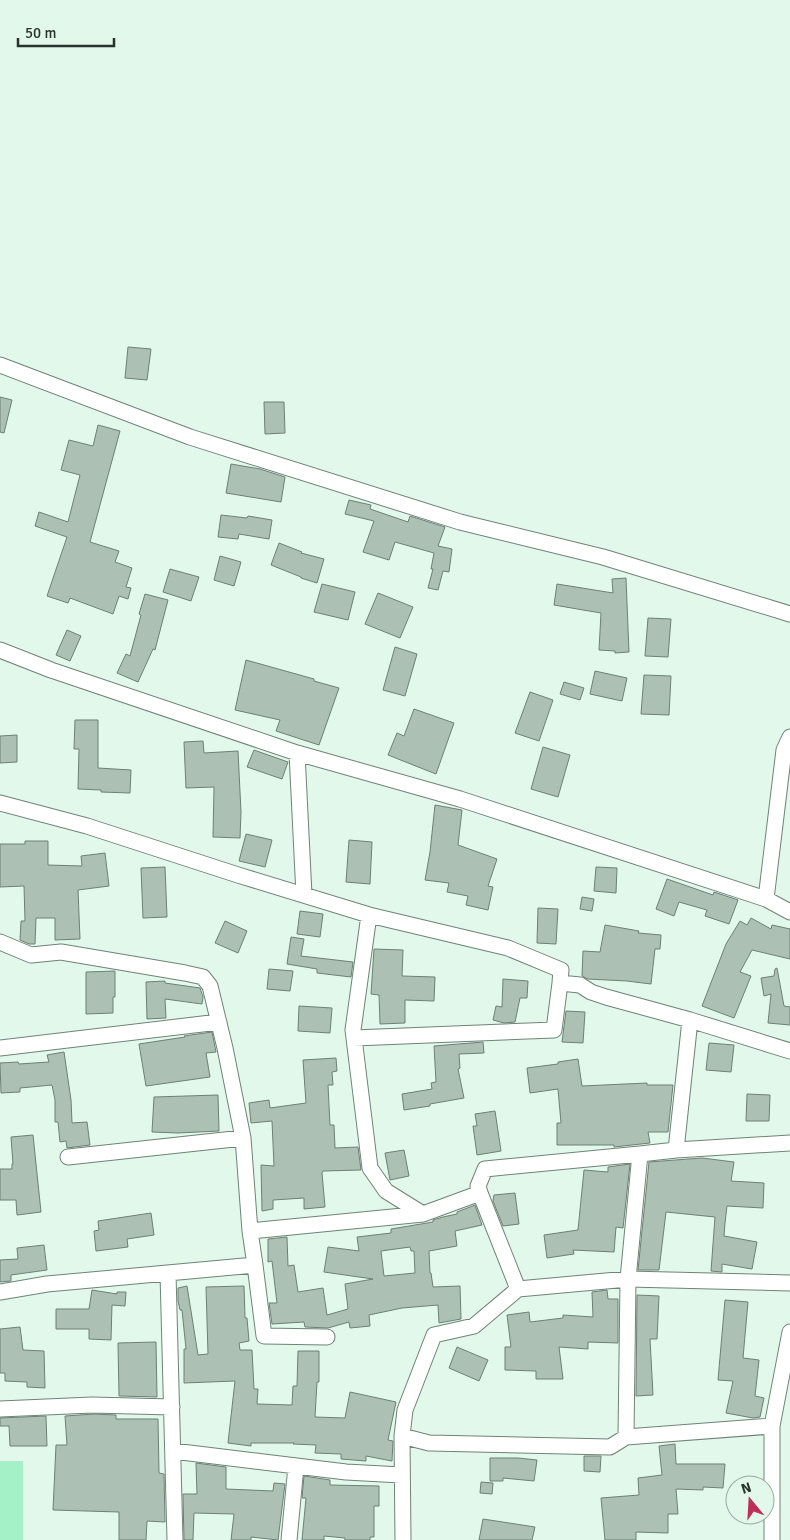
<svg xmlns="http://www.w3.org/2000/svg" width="790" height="1540" viewBox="0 0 790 1540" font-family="Signika,sans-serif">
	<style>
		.green { fill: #a5f1c7 }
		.building { fill: #acc1b4; stroke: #6d8075; fill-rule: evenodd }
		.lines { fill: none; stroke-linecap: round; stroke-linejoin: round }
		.minor-casing { stroke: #6f8377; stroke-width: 17 }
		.minor { stroke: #fff; stroke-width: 15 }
	</style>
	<rect width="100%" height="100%" fill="#e2f8eb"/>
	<path class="green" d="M0,1461H23V1540H0Z"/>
	<path class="building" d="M128,347L151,349L147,380L125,378Z
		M0,397L12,400L4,433L0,432Z
		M264,402H284L285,433L265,434Z
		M98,425L120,431L90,542L119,551L115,562L132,568L126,587L131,588L128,599L119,596L113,614L70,598L68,603L47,596L67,537L35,526L39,512L68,522L80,475L61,470L69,440L93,446Z
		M231,464L260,469L285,477L281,502L226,493Z
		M349,500L371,505L370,509L408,522L410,516L445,527L438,546L452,549L449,572L443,571L438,590L428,588L433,569H431L434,553L395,542L389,560L363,552L374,521L345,514Z
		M221,515L247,518L248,516L272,520L269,539L239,534L238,539L218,537Z
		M279,543L302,552L301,553L324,559L317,583L301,578V577L271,565Z
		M220,556L241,562L234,586L214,580Z
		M170,569L199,577L191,601L163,592Z
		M626,578L629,652L615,653V651L599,650L601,613L554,605L557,584L613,593L612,579Z
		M322,584L355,592L348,620L314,612Z
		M378,593L413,607L400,638L365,624Z
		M145,594L168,600L155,650L153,649L138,682L117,673L126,654L130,656L141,615L139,614Z
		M648,618L671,619L668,657L645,656Z
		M67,630L81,636L70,661L56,655Z
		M395,647L417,654L405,696L383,690Z
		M246,660L314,679V681L339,688L319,745L276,731L280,720L235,710Z
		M595,671L627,678L622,701L590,694Z
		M644,675L671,676L669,715L641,714Z
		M564,682L584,688L580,700L560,694Z
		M530,692L553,700L539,741L515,733Z
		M414,709L454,723L436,774L388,755L397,733L404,736Z
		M75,720H98V768L131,770L130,793L101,792V790L78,789L79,749H74Z
		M17,735V762L0,763V736Z
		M203,741L204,753L238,751L241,812L240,838L213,837L214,787L186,788L184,742Z
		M543,747L570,755L558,797L531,789Z
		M254,750L288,762L282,779L247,767Z
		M435,805L462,810L458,845L497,859L488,886L493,887L488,910L466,905L468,896L447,892L449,883L425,880L430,852Z
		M246,834L272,840L265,867L239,861Z
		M349,840L372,842L370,884L346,882Z
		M25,841H48V865L82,866L81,856L105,853L109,886L78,890L80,939L55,940V918H36L35,944H29L20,940L21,921H25L24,886L0,887V844H25Z
		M165,867L167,917L143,918L141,868Z
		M596,867L617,868L616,893L594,891Z
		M667,879L713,895L714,892L738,900L729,924L705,916L707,910L679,902L674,916L656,909Z
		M582,897L594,899L592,911L580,909Z
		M538,908L558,909L556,944L537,943Z
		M300,911L323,914L320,937L297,934Z
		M751,918L771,929L772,925L790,929V959L752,950L740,972L751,976L734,1018L702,1006L726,944L740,921L747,925Z
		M225,921L247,931L238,953L215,943Z
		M605,925L639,931L638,933L661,935L660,949H655L651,984L627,981L588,979L582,976L583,951L600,952Z
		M291,937L304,939L301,956L353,962L351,977L317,973V969L287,964Z
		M374,949L403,950L402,976L435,977L434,1001L405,1000V1023L380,1024L379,995L371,994Z
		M777,968L784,1006L790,1007V1025L768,1023L771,994L764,996L761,978L774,976L775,969Z
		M269,969L293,971L290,991L267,989Z
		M115,971V997H113V1013L86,1014V972Z
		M503,979L528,981L527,998H520L515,1022L504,1023L493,1020L496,1006L502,1007Z
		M165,981V983L200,988L203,997L202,1004L165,999L166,1018L147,1019L146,982Z
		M299,1006L332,1008L330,1033L298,1031Z
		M566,1011L585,1012L583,1043L562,1042Z
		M212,1032L216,1052L206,1053L210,1077L146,1086L139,1044L185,1037L184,1036Z
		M483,1042L484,1053L459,1054L460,1068L458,1069L464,1098L430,1104V1106L404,1110L402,1094L432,1089L431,1083L436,1082L434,1046Z
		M709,1043L734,1045L731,1072L706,1070Z
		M64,1052L71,1100L72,1123L87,1122L90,1145L67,1148L66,1141L60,1142L58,1122H55V1100L52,1085L20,1088V1092L1,1093L0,1063L18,1062L19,1064L49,1062L47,1055Z
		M336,1058L337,1071L332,1072L333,1085H328L330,1125H334L335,1148L358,1147L361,1170L323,1171L322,1173L325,1207L304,1209V1198L273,1200V1209L262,1211L261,1165L274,1166L272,1121L251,1123L249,1103L269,1100L270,1108L306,1103L303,1060Z
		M578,1059L582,1086L647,1083V1085H673L668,1132H648L650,1143L614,1147V1145H557V1123H561L558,1089L530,1093L527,1068L558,1064V1062Z
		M747,1094L770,1095L769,1121H746Z
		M218,1095L219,1131L178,1133L152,1132L154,1097Z
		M495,1111L501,1151L477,1155L473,1126H477L475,1114Z
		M33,1135L41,1212L17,1215L16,1200H0V1169H12V1164H13L11,1137Z
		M404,1150L409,1176L390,1180L385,1153Z
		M702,1158L734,1162L731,1181L764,1183L763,1208L727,1206L725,1223L724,1236L757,1242L752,1269L722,1264V1272L711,1271L715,1217L666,1212L659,1270H638L649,1162Z
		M630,1164L623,1228L616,1227L614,1252L573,1250L574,1254L547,1258L544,1235L578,1230L584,1170L608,1172V1167Z
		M515,1193L519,1224L503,1226L493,1201L494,1195Z
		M475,1205L482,1225L455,1231L457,1246L429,1251L430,1273H431L433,1287L460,1286L461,1319L439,1323L438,1305L402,1308L369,1315L370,1326L350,1328L349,1322L328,1328L305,1327L304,1322L272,1324L269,1303H277L272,1261L268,1262V1239L287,1237L288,1266L294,1265L298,1292L323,1288L327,1315L348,1309L345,1284L373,1279L324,1272L328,1247L359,1251L357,1237L391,1233V1229L433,1222V1220L443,1217L457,1214V1212ZM410,1247L411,1251H414L415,1273L384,1276L381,1251Z
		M151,1213L154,1235L127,1239L128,1247L96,1251L94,1231L99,1230L98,1221Z
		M44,1245L47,1270L11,1275V1281L0,1282V1260L18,1259L17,1248Z
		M187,1286L198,1355L208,1354L206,1287L244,1286L245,1318H247L249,1341L239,1343L240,1350H252L254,1389H258L257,1404L292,1405L293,1386H297L298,1351H319V1382H317L315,1417L345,1418L350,1392L396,1402L388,1440L393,1441L392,1461L366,1456V1461L341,1459V1454L315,1453L316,1445L293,1444L294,1443H251V1446L228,1443L235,1381L184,1383V1349H186L182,1310H180L178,1301V1288Z
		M92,1290L117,1294V1292H126L125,1306L112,1305L111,1340L89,1339V1329H56V1309H89Z
		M607,1290L608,1299H618V1343L588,1342V1349L559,1347L563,1379H536V1371L505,1370V1347H511L507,1315L529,1312L530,1322L563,1318V1315L593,1317L592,1292Z
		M637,1295L659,1296L657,1339H650L653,1395L636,1396Z
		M725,1300L748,1302L743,1358L759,1360L755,1396L764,1398L760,1417L753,1418L726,1413L733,1381L718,1380Z
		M20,1327L23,1350L44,1351L45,1388L27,1387V1382L5,1381V1373H0V1329Z
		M156,1342L157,1397L119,1396L118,1343Z
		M457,1347L488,1360L479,1381L449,1368Z
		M94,1414L116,1415V1419H158L159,1473L164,1474L165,1522L147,1521L146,1540H119V1512L53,1510L56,1445H67L65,1416Z
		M46,1416L47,1446H10L9,1426H0V1418Z
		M675,1444L676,1464H725L723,1488L703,1487V1490L676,1489L678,1514H668V1533L636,1532V1540H605L601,1498L639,1495L638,1478L662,1475L659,1446Z
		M584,1456H601L600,1472L584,1471Z
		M490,1458H518L537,1460L534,1481L503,1478V1481H490Z
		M196,1463L226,1467V1489L273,1491L274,1483L285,1484L278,1540L251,1537V1540H231L234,1514L194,1513L193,1540H184L183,1494H197Z
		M304,1476L330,1480V1485L379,1486V1506H374V1537H370V1540H345V1538L324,1536V1540H302L306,1498H302Z
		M481,1482L493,1483L492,1494L480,1493Z
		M483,1519L535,1527L532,1540H479Z"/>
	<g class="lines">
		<defs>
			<path id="minor" d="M0,365L190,437L460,522L603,557L790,614
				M0,650L51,670L297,753L460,799L766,899L790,912
				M297,753L304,895
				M0,803L87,826L238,875L369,915L508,948L561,970L560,983L580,985L591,992L606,997L690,1020L790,1051
				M766,899L784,750L790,737
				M369,915L353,1030L370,1168L386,1191L423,1214
				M0,942L31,955L61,952L185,973L203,977L210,986L225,1048L243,1138L250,1231L255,1265L47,1284L0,1292
				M354,1038L554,1030L560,983
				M0,1048L219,1022
				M676,1150L790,1143
				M68,1157L243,1138
				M480,1193L478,1186L485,1169L640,1154
				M250,1231L423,1214L480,1193L518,1289
				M255,1265L264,1336L327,1337
				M168,1273L175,1540
				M0,1409L92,1405L172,1407
				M402,1436L429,1443L610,1447L626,1437L772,1426
				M626,1437L628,1279L640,1154L676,1150L690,1020
				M173,1451L346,1472L401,1475
				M289,1540L296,1466
				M403,1540L402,1436L405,1410L434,1335L474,1326L518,1289L628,1279L790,1283
				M772,1540V1426L790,1332"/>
		</defs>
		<use href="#minor" class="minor-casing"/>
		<use href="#minor" class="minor"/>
	</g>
	<g transform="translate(750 1500) rotate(342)"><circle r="24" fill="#e2f8eb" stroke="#98a99f"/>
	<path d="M0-4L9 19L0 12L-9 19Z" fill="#be2e57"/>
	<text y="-8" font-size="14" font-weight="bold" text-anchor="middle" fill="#2a322d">N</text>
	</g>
	<path d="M18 38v8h96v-8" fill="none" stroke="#2a322d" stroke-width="2.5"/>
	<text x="25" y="38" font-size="15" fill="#2a322d" stroke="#e2f8eb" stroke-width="4" paint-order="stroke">50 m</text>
</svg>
